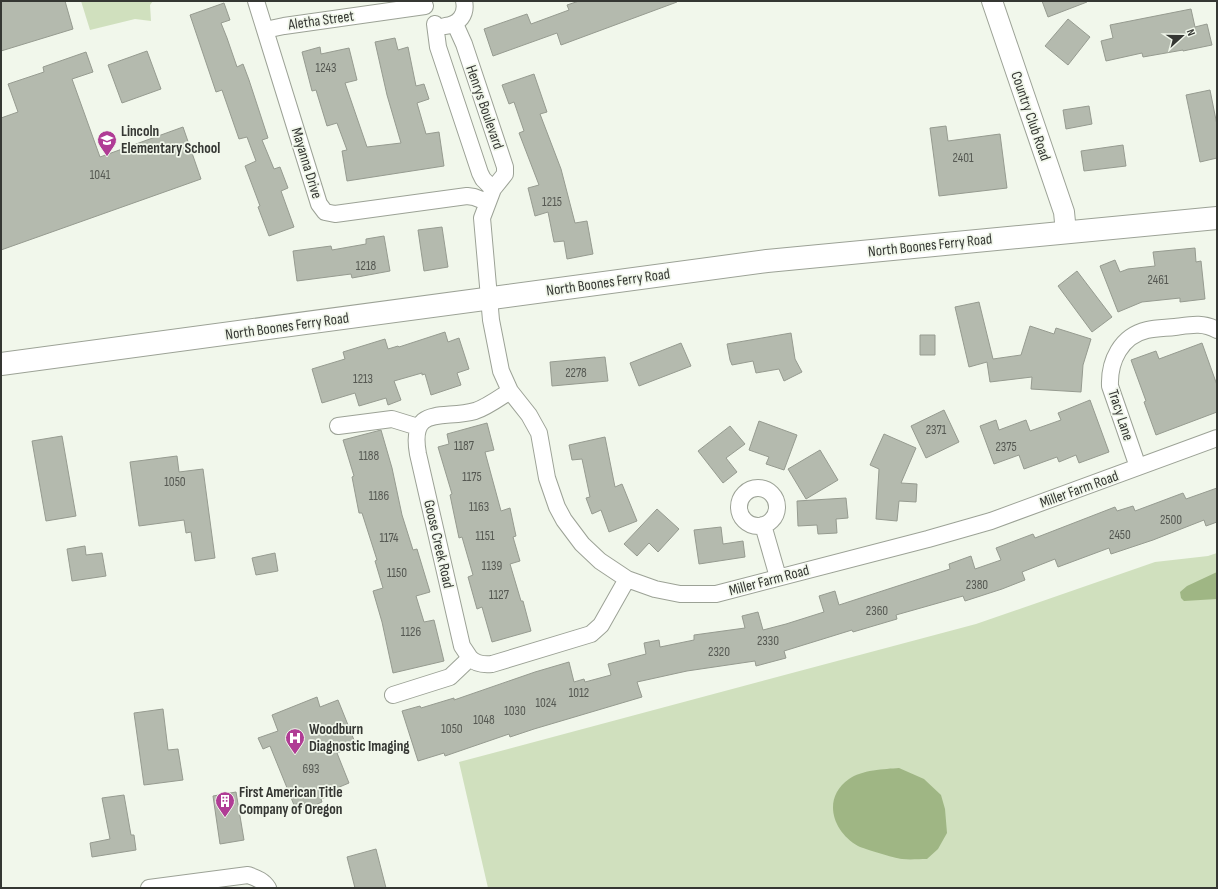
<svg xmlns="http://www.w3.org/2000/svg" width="1218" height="889" viewBox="0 0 1218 889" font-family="'Sofia Sans Condensed',sans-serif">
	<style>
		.green { fill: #d0e0be }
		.water { fill: #9fb684 }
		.building { fill: #b4baae; stroke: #969b90 }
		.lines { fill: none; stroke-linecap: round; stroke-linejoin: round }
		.minor-casing { stroke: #9ca296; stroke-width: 18 }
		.tertiary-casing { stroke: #9ca296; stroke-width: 22 }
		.secondary-casing { stroke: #9ca296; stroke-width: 24 }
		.minor { stroke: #fff; stroke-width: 16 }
		.tertiary { stroke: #fff; stroke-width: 20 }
		.secondary { stroke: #fff; stroke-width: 22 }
		.labels { text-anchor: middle; stroke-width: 3.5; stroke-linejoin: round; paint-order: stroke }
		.number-label { font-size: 13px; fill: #555852 }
		.street-label { font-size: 15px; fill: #353733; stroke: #f1f7eb }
		.poi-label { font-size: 15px; font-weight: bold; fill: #353733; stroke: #f1f7eb; text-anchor: start }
	</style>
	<rect width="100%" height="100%" fill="#f1f7eb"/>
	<path class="green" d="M81,1H153L150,5L151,21L135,19L90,30Z
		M1217,553V888H488L459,762L976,624L1155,562L1208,556Z"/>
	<path class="water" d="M1217,572V599L1184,601L1181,598L1180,592L1187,586Z
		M899,768L924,779L941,795L945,809L947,833L938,849L927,859C919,859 910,860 902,859C894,858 865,849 858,846C832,831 822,798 849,779C861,770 885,769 899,768Z"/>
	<path class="building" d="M1,1H65L73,29L1,51Z
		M579,1H677V2L561,45L557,33L493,56L484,29L527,14L531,24L569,10L567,5Z
		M1042,1H1087V2L1048,17Z
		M224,3L230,20L221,23L227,38L237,67L243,64L249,80L268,138L262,140L274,169L280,167L288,188L281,191L294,227L269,236L258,207L260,206L245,166L256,161L247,137L239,139L222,90L216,92L190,15Z
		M1191,9L1195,27L1207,24L1212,45L1183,51V50L1143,57L1142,53L1106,61L1101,41L1113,38L1110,25Z
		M1068,19L1090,37L1068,65L1045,46Z
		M395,38L398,50L408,47L416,86L424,84L429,99L417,103L426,134L439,132L444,166L347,181L342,151L347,150L337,123L327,126L316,90L312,91L302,52L320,47L321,54L349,48L357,80L345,83L367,147L401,143L387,95L375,42Z
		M147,51L161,89L122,103L108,65Z
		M86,52L93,72L72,79L100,157L183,127L201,179L1,250V118L18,112L8,84L44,72L43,67Z
		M534,74L547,112L540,114L561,169L575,223L587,221L593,254L567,259L564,241L554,242L548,212L535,216L528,188L539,185L519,133L524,131L514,102L509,104L502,85Z
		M1210,90L1217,125V158L1200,162L1186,95Z
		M1089,106L1092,124L1066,129L1063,110Z
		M946,126L948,141L1000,134L1007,188L939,196L930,128Z
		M1123,145L1126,166L1084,171L1081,151Z
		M442,227L448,267L424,271L418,230Z
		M384,236L390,271L352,278L351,274L297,281L293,251L331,246L332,250L366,244V239Z
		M1195,248L1196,262L1201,261L1205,299L1180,302V298L1142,302L1118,312L1100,266L1115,260L1120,272L1128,269L1155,266L1153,252Z
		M1077,271L1112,317L1092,332L1058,286Z
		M979,302L993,359L1021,355L1030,326L1054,334L1056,328L1091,339L1083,365L1081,392L1031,389L1032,377L990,382L987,362L969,367L955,307Z
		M445,332L448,342L459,338L469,369L457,373L461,385L431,395L425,374L422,375V373L394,381L401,400L388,405L386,398L359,406L355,393L322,403L312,369L345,359L343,352L385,339L388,349L398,346L399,347Z
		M791,333L795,359L802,372L784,381L779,369L756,373L753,361L732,365L730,360L727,344Z
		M920,335H935V355H920Z
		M681,343L691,366L639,386L630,363Z
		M1202,343L1217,385V412L1156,435L1144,402L1146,401L1131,360L1156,351L1159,359Z
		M605,357L608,381L552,386L550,362Z
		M1090,400L1109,452L1079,463L1076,455L1059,462L1057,457L1024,469L1019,455L994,464L980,426L996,420L999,430L1026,420L1030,431L1061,420L1058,413Z
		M944,410L959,442L926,458L911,426Z
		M759,421L797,435L784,470L766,464L769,457L749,450Z
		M487,423L494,450L485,452L501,511L510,508L516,536L513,537L520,561L510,564L521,601H523L531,631L492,642L482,607L477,609L468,577L473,575L462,537L459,538L450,495L452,494L438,447L449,444L447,434Z
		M730,426L745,444L726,458L737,472L723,483L698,451Z
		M381,430L392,468L402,515L413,550L417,549L430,592L416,596L424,622L434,620L444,661L393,673L382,622L373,591L383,588L375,561L377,560L362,513H359L352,477L354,476L343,440Z
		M884,434L916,448L901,483L917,484L916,502L899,501L897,521L876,519L879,469L870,465Z
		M62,436L76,516L46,521L32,441Z
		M605,437L615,487L622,484L637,521L609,532L601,510L592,514L586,498L590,497L582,459L572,460L569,445Z
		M820,450L838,480L806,499L788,469Z
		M177,456L179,472L203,469L215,558L195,561L191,532L186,533L184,520L139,526L130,462Z
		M1217,488V522L1206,526L1204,520L1153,540L1111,554L1109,548L1058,567L1055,559L1022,572L1025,580L1002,589L965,601L963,596L896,615L897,619L853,632L852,630L784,651L786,658L756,666L755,661L687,671L637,682L642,697L534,729L510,737L509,734L445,756L444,753L418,761L402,711L420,706L421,708L454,698V700L535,672L569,662L574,682L584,679L585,682L611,675L608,664L646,654L644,643L659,640L660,647L694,640V635L745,628L742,616L758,612L763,630L786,624L824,612L819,596L835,591L839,605L950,569L949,564L971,556L975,569L1001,560L996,548L1033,534L1035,538L1115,507L1117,511L1133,506L1135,511L1183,493L1186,499Z
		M846,498L848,518L836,519L837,533L818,534L817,525L798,526L797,501Z
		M657,509L679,529L658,552L649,543L637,556L624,544Z
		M721,527L723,544L743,541L745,557L699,564L694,530Z
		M85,546L86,555L102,553L106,576L72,581L67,549Z
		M275,553L278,571L256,575L252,558Z
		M317,697L320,707L338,700L356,745L337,753L349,783L325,793L326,797L321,799L322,802L304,810L302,802L294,805L270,746L263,749L258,738L278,731L272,715Z
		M163,709L168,750L178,749L183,780L144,785L134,713Z
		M236,792L244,840L220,844L213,796Z
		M124,795L131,835H134L136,850L92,857L90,843L110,839L102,798Z
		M376,849L386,888H355L347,857Z"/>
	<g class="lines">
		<defs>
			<path id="minor" d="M256,1L319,204L325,212L335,214L467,196L474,197L487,202
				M435,24L438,47L480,173L483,179L493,189
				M455,24L464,44L505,167V174L493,189L482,218L491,320L501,371L510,391L529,415L539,433L547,478L557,507L564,520L582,544L600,561L627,579L655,589L680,594H716L928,539L991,521L1217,438
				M445,26C459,25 467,14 464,1
				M265,30L284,26L425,6
				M338,426L392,419L418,427
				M1138,467L1110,386C1109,361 1121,336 1147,330C1156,328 1166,328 1175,327C1190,325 1203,322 1217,330
				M739 507a19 19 0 1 1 38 0a19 19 0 1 1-38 0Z
				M763,525L778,577
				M470,658L462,646L418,454C409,404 443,420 475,411C487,407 499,398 510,391
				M393,695L450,677L470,658C476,664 483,665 492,664L591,634L601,625L627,579
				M149,888L248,875C256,878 263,880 268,888"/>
			<path id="tertiary" d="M992,1L1064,212L1066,232"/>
			<path id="secondary" d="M1,364L767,261L1217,218"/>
		</defs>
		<use href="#minor" class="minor-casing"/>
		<use href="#tertiary" class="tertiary-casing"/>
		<use href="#secondary" class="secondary-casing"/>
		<use href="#minor" class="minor"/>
		<use href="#tertiary" class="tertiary"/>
		<use href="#secondary" class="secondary"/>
	</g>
	<defs>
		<symbol id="school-pin" viewBox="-11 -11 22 30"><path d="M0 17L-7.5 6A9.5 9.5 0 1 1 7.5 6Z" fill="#b03c95" stroke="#f1f7eb"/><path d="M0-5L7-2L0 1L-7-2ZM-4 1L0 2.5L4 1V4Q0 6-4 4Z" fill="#fff"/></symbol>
		<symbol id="hospital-pin" viewBox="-11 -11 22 30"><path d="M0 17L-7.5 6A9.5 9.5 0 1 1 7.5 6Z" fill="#b03c95" stroke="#f1f7eb"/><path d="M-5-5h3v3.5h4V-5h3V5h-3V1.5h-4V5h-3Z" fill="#fff"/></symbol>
		<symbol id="building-pin" viewBox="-11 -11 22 30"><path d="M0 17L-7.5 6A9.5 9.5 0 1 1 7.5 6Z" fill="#b03c95" stroke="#f1f7eb"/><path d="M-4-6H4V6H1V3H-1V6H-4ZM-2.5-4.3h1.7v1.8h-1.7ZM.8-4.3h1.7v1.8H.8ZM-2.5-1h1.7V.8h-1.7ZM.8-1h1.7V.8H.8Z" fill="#fff"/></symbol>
	</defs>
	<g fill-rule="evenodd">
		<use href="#school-pin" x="96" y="129" width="22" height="30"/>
		<use href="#hospital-pin" x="284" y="727" width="22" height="30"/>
		<use href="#building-pin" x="214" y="790" width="22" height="30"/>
	</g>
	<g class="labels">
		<g class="number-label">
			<text x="326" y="72">1243</text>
			<text x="963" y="162">2401</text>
			<text x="100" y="179">1041</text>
			<text x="552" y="206">1215</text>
			<text x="366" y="270">1218</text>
			<text x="1158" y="284">2461</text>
			<text x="576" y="377">2278</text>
			<text x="363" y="383">1213</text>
			<text x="936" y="434">2371</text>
			<text x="464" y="450">1187</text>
			<text x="1006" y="451">2375</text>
			<text x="369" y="460">1188</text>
			<text x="472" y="481">1175</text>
			<text x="175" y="486">1050</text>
			<text x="379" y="500">1186</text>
			<text x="479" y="511">1163</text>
			<text x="1171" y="524">2500</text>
			<text x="1120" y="539">2450</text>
			<text x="485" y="540">1151</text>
			<text x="389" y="542">1174</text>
			<text x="492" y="570">1139</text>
			<text x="397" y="577">1150</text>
			<text x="977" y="589">2380</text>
			<text x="499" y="599">1127</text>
			<text x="877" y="615">2360</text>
			<text x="411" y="636">1126</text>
			<text x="768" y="645">2330</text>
			<text x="719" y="656">2320</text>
			<text x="579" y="697">1012</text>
			<text x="546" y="707">1024</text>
			<text x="515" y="715">1030</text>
			<text x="484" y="724">1048</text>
			<text x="452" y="733">1050</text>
			<text x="311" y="773">693</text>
		</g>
		<g class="street-label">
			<text transform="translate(321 20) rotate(-8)" y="5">Aletha Street</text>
			<text transform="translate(485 107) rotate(71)" y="5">Henrys Boulevard</text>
			<text transform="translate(1031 116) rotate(71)" y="5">Country Club Road</text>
			<text transform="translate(307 163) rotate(73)" y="5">Mayanna Drive</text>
			<text transform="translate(930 245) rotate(-6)" y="5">North Boones Ferry Road</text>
			<text transform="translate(608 282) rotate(-8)" y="5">North Boones Ferry Road</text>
			<text transform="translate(287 326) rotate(-8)" y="5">North Boones Ferry Road</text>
			<text transform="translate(1121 415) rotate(72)" y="5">Tracy Lane</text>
			<text transform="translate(1079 489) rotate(-20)" y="5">Miller Farm Road</text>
			<text transform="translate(439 544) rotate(77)" y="5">Goose Creek Road</text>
			<text transform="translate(769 580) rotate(-15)" y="5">Miller Farm Road</text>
		</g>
		<g class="poi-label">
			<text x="121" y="136">Lincoln<tspan x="121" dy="17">Elementary School</tspan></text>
			<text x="309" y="734">Woodburn<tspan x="309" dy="17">Diagnostic Imaging</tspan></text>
			<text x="239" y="797">First American Title<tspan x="239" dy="17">Company of Oregon</tspan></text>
		</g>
	</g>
	<rect width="1218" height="889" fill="none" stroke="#353733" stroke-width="4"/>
	<g transform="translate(1182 36) rotate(69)" stroke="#f1f7eb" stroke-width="3" paint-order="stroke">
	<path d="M0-3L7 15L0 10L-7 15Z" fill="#353733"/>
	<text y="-6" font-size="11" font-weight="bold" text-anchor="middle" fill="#353733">N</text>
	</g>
</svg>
